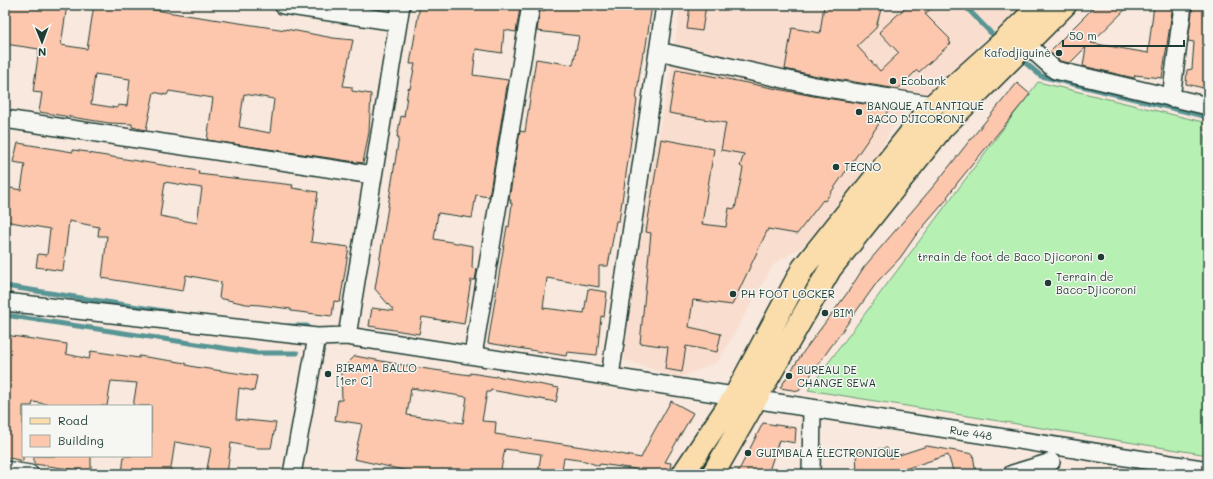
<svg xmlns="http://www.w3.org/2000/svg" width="1213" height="479" viewBox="0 0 1213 479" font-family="Mali,sans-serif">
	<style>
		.built { fill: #f9decf }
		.pitch { fill: #b7f0b3; stroke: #6b9674 }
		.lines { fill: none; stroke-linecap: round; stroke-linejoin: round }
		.stream { stroke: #599595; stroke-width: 5 }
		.building { fill: #fcc7ad; stroke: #1f3d34; fill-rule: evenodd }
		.minor-casing { stroke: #1f3d34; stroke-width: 20 }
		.primary-casing { stroke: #1f3d34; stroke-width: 25 }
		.minor { stroke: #f6f6f2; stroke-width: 17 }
		.primary { stroke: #faddab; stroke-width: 22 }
		.poi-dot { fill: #1f3d34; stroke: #f6f6f2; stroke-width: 1.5 }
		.labels { text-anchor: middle; stroke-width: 3; stroke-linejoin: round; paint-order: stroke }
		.poi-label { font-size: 11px; fill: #1f3d34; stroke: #f6f6f2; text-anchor: start }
		.street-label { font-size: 11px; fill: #1f3d34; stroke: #f6f6f2 }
	</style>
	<rect width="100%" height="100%" fill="#f8e8dd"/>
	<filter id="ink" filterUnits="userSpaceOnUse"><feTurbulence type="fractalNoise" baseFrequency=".025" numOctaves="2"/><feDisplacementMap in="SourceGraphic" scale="8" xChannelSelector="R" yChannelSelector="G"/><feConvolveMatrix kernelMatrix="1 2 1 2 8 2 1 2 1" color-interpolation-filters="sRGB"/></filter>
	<g filter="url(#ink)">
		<path class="built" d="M680,5H1024L984,40L941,86L897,120L881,148L867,174L803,246L773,265L718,362L678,378L617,357L674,53Z"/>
		<path class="pitch" d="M1038,82L1203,122L1208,176V455L808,390Z"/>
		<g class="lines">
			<path class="stream" d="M964,5L991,33
				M1022,60L1041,76L1208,117
				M5,286L170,312
				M5,315L256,353H297
				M288,326H307"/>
		</g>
		<path class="building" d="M5,5H67L61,45L87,49L94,5H131V6L179,14L286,30V29L333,38L353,40L343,86L352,87V91L371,94L369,132L363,163L207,140L213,98L169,91L167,95L154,92L146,130L132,127V124L109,123L39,112L42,93L33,92L39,49L5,44ZM95,74L130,79L127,106L118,105L117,108L91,104ZM244,94L274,99L270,133L239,127Z
			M420,5H519V8H520L516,32L504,30L502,53L476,49L473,75L508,80L489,197L476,195L472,218L438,213L434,239L473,246L472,268L477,269L475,280H471L464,324L422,317L419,334L369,326L372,308L394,311L375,289L399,137H397L401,116L404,117L408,88L410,89L415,64H410Z
			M545,5H652L645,52H643L639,77L636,100H637L619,221H616L608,266H599V287L547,278L543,308L584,313L588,289L607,292L604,317L601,316L597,355L567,352L566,356L488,343L507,226L509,227L512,203H510L511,200H509L520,131L525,132L536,59L573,65L579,36L537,31L540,11L544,12Z
			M690,5H706L702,31L687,29Z
			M824,5H882L876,28L857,46L880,71L899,53L879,32L908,5H935L925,14L950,39L949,41L951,43L919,72L917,70L898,89L817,76L785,69L792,28L820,33Z
			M1096,5H1130L1091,43L1148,53L1154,5H1173L1162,78L1135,75L1134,78L1083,66L1086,47L1070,63L1060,61L1049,52Z
			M1193,5H1208V89L1186,84L1187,70L1192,69L1194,42L1188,41Z
			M676,69L813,96L890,108L825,201L823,200L797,234L768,229L732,305L693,300L689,327L721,334L717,352L686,346L682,372L665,369L668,347L640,343L651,233L646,232L661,139L714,149L702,224L726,227L729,208L735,209L743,168L740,166L744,154L721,150L726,123L669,113Z
			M1017,83L1030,94L958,182L947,197L948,198L916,235L900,258L878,281L799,391L780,388L804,351L848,292L864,267L937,182L970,140Z
			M18,143L73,152V150L88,152V153L199,171L198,174L293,185L292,188L318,192L311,242L349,247L340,302L334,301L332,316L291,311V309L260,305L246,304L219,298L221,282L186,275L183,291L102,278L107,236H98L99,227L69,221L63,271L36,267L38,254L47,255L50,229L5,221V187L21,190L25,164L13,162ZM165,182L202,188L197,223L160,216Z
			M5,335L67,344L66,354L89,359L91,351L139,358V356L186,363V365L195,367L257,376L254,391L239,388L236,419L276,423L271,448H256L231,443L227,474H206L211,448L175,442L170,474H122L124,456H151V406H133L137,383L111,381L107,406H59L33,402L32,406H23V461L5,457Z
			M355,356L413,367L470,375V373L496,377V376L559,388L556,402L491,390L490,392H487L482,421L496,422L495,434L589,448L641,458L652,435L671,401L693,413L665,462L671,463L669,474L659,473L658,474H632L635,469L600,464L599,466L585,461L564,458L561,474H538L541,454L505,449L500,474H421L354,459L362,424L335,420L338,400H342L341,370ZM411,388L467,397L463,423L407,415Z
			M763,423L796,428L795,443L779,440L768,474H737Z
			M927,446L973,454L976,474H954L948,455L889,474H857L856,452L887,448L890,458Z
			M34,456H91V472L34,464Z"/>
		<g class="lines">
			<defs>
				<path id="minor" d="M283,5L398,22
					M1026,44L1055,70L1208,106
					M658,51L815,86L933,105
					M1171,98L1183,5
					M5,119L373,175
					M5,302L317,337L347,336C634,379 921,425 1208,470
					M347,336L401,5
					M473,355L531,5
					M610,376L665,5
					M5,470L30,474
					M292,474L317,337
					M811,474L812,408
					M1012,474L1051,462"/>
				<path id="primary" d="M683,474L735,396L803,268L933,105L1004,41L1040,5
					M713,474L830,269L942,128L1065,5"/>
			</defs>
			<use href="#minor" class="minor-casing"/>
			<use href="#primary" class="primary-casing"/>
			<use href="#minor" class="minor"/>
			<use href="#primary" class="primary"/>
		</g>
	</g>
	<g class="poi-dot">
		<circle cx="1059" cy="53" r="4"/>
		<circle cx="893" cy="81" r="4"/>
		<circle cx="859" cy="112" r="4"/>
		<circle cx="836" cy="167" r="4"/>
		<circle cx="1101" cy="257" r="4"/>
		<circle cx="1048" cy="283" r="4"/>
		<circle cx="733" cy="294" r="4"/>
		<circle cx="825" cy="313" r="4"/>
		<circle cx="328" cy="374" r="4"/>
		<circle cx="789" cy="376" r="4"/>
		<circle cx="748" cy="453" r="4"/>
	</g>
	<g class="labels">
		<g class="poi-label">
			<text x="1051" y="57" text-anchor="end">Kafodjiguinè</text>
			<text x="901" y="85">Ecobank</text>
			<text x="867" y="110">BANQUE ATLANTIQUE<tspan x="867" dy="13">BACO DJICORONI</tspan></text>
			<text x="844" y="171">TECNO</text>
			<text x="1093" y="261" text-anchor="end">trrain de foot de Baco Djicoroni</text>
			<text x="1056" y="281">Terrain de<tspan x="1056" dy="13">Baco-Djicoroni</tspan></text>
			<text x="741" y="298">PH FOOT LOCKER</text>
			<text x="833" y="317">BIM</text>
			<text x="336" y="372">BIRAMA BALLO<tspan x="336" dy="13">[1er C]</tspan></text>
			<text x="797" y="374">BUREAU DE<tspan x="797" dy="13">CHANGE SEWA</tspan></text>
			<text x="756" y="457">GUIMBALA ÉLECTRONIQUE</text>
		</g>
		<g class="street-label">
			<text transform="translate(971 433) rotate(9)" y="4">Rue 448</text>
		</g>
	</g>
	<rect width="1213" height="479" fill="none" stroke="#f6f6f2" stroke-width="20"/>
	<rect x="10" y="10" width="1193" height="459" fill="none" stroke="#1f3d34" stroke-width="1.5" filter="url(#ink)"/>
	<rect x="22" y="405" width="130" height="52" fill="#f6f6f2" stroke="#a0aca6"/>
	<rect x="30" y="418" width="20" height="6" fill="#faddab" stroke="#a0aca6"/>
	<text x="58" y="425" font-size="12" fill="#1f3d34">Road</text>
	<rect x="30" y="435" width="20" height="12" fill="#fcc7ad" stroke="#a0aca6"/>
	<text x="58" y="445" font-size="12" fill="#1f3d34">Building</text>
	<g transform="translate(42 42) rotate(179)" stroke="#f6f6f2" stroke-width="3" paint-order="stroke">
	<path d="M0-3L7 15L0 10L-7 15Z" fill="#1f3d34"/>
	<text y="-6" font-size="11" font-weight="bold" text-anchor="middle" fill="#1f3d34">N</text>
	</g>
	<path d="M1063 40v6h121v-6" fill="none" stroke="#1f3d34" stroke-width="2"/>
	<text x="1069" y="40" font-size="12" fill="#1f3d34" stroke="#f6f6f2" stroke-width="3" paint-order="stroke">50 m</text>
</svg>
